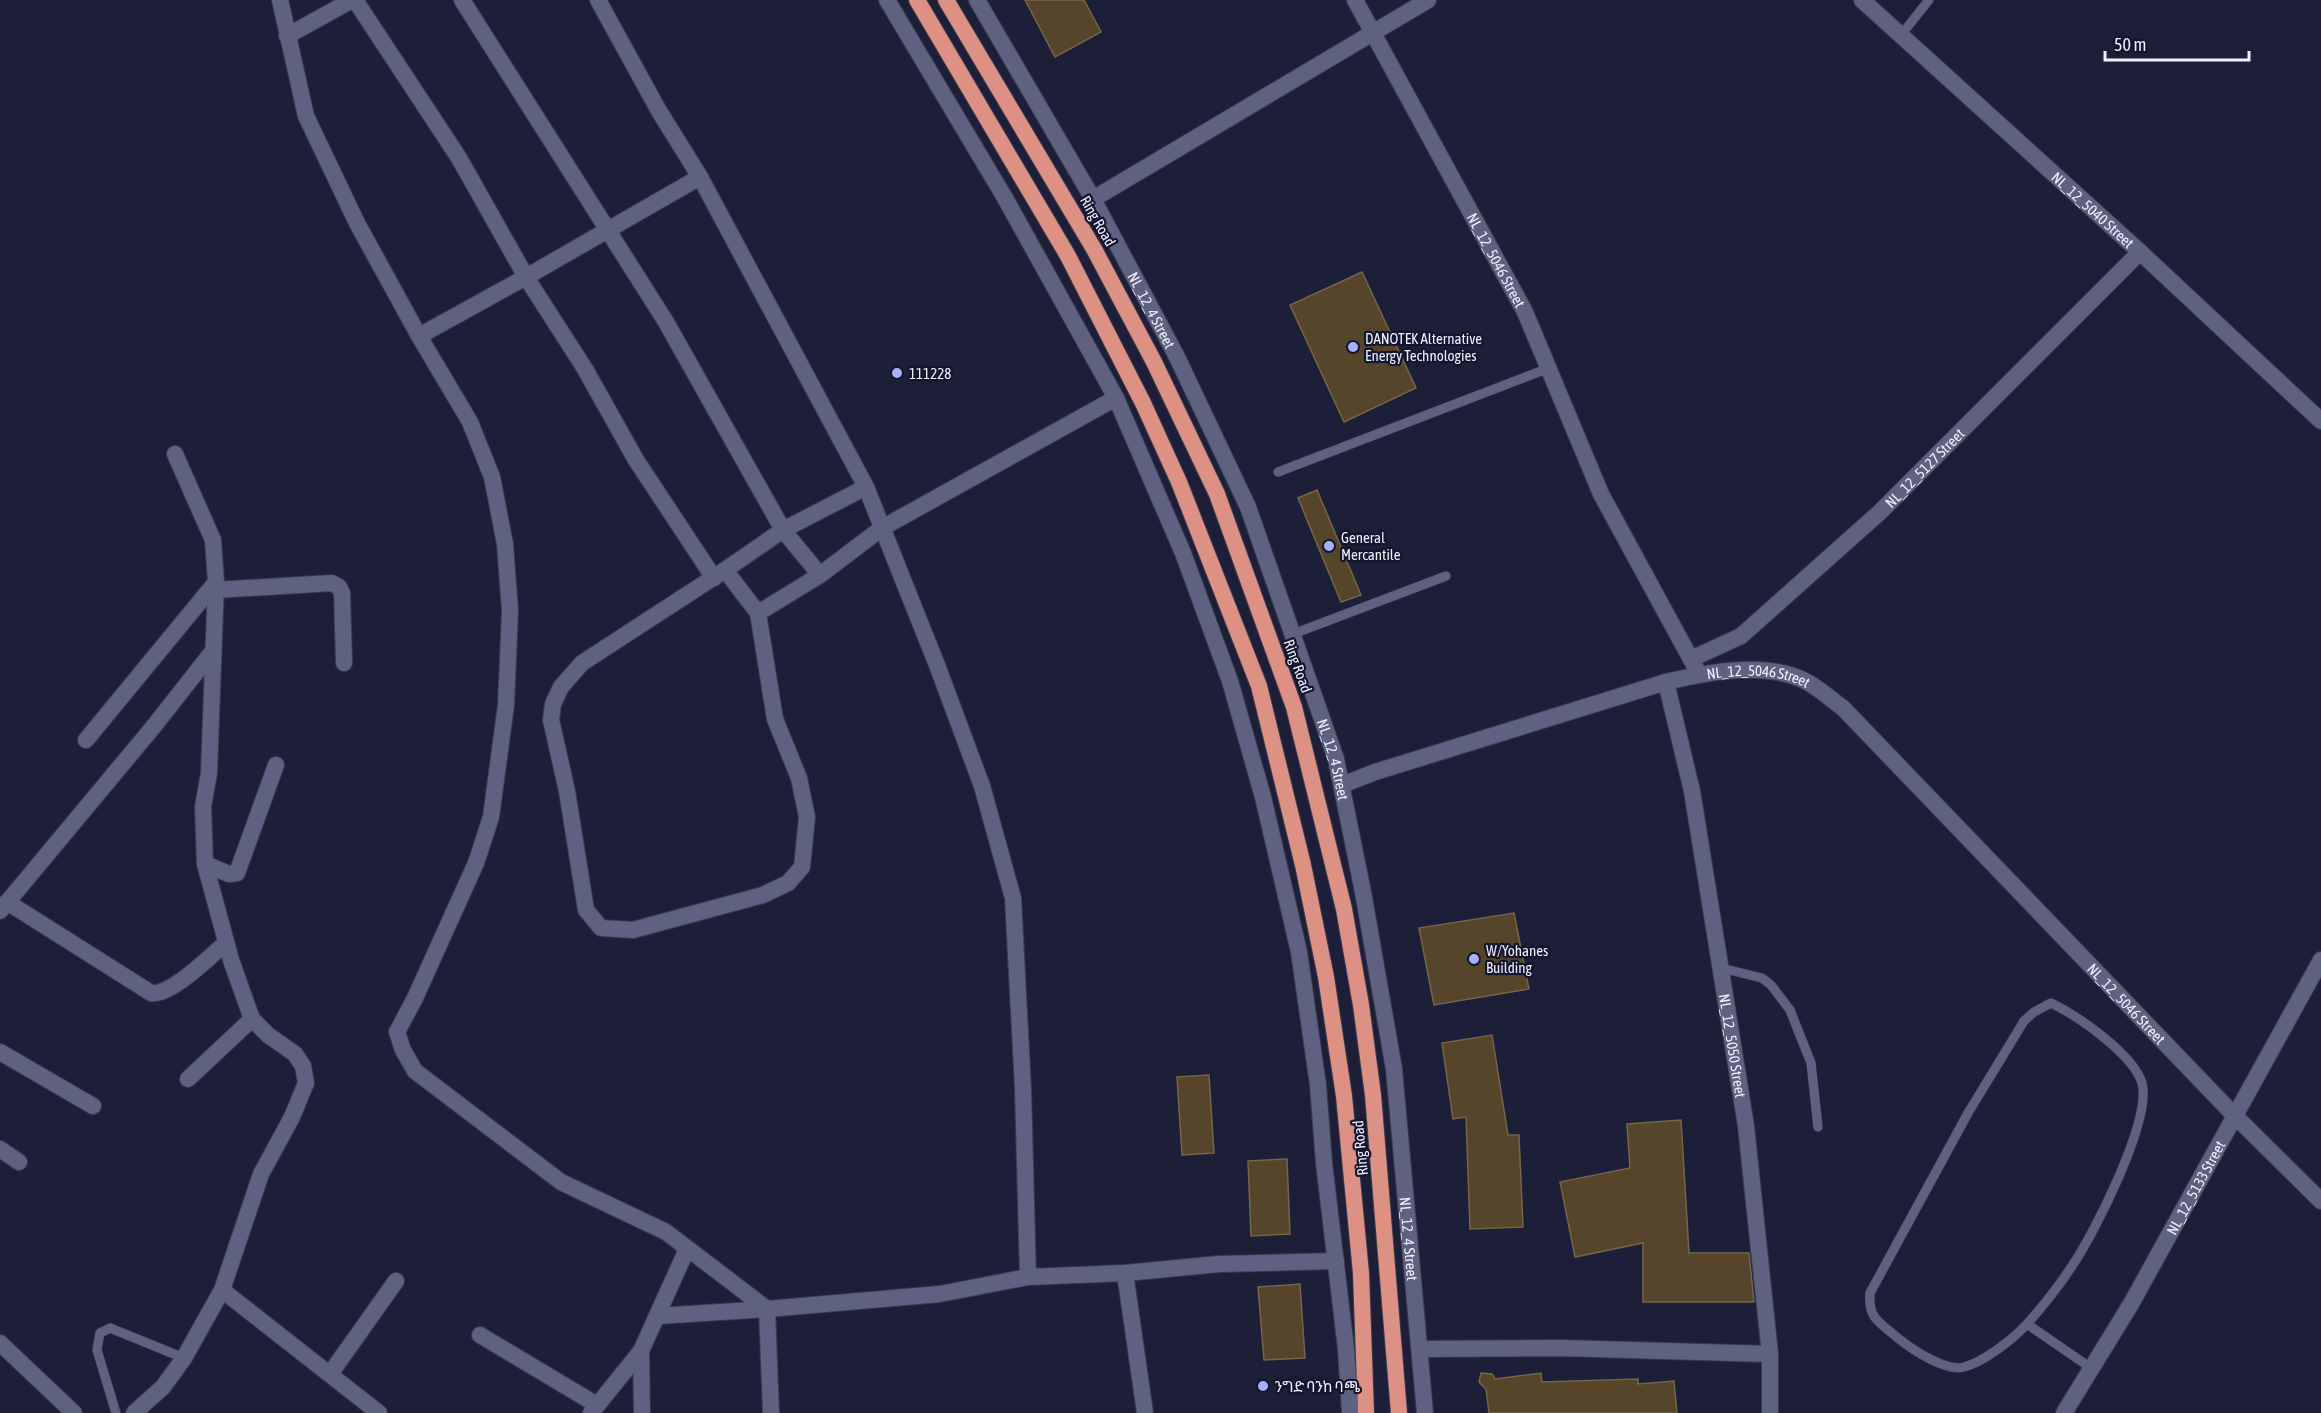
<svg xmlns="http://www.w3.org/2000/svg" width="2321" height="1413" viewBox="0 0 2321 1413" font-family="'Asap Condensed','Noto Sans Ethiopic',sans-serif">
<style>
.building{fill:#55452a;stroke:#766549;stroke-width:1.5}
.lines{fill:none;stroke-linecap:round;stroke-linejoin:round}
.service-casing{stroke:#3b3b50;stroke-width:10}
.minor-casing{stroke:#3b3b50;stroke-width:18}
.tertiary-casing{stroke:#3b3b50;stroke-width:18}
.trunk-casing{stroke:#3b3b50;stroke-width:18}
.service{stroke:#5e617f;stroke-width:9}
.minor{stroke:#5e617f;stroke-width:16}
.tertiary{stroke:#5e617f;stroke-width:16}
.trunk{stroke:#dc9184;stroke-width:16}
.poi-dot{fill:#a6b1fc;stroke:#14152d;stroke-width:2}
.labels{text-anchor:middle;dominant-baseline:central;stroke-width:4.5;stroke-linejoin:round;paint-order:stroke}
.street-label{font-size:15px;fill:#eff1ff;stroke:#14152d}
.poi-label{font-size:15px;fill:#eff1ff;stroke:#14152d;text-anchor:start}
</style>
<rect width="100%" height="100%" fill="#1d1f38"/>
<path class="building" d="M1025,0H1084L1101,32L1055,57Z
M1362,272L1416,388L1344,422L1290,305Z
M1317,490L1361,595L1341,602L1298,498Z
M1514,913L1529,989L1434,1005L1419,928Z
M1492,1035L1508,1135H1519L1523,1227L1470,1229L1466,1117L1453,1119L1442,1043Z
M1209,1075L1214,1153L1182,1155L1177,1077Z
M1681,1120L1689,1253H1749L1754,1302H1643V1243L1575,1257L1560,1182L1630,1168L1627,1124Z
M1287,1159L1290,1234L1251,1236L1248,1161Z
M1300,1284L1305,1358L1264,1360L1258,1287Z
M1481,1373L1492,1374L1495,1379L1541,1373L1542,1382L1638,1379V1384L1674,1381L1677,1413H1489L1486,1389L1479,1382Z"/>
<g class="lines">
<g class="service-casing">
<path id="service" d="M1901,35L1929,0
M1278,472L1549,368
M1293,634L1446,576
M1721,968L1762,978L1771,985L1790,1010L1811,1063L1818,1127
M2051,1003C2078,1016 2133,1054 2142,1083C2152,1120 2094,1234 2072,1266C2059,1286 2043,1306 2027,1324C2013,1339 1984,1362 1964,1367C1946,1372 1913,1350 1899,1339C1880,1322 1868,1320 1870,1293L1968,1113L2024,1021L2034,1012Z
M2027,1324L2091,1368
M116,1413L97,1350L100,1333L110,1328L184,1358"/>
</g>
<g class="minor-casing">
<g id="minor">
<path d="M280,0L306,116L357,223L419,336L470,422L492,477L505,544L510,611L506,705L491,817L476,863L415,998L397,1032L403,1050L415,1071L561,1182L666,1232L767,1309L771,1413"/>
<path d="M355,0L459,158L526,277L700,177"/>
<path d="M462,0L666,322L783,530L820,575"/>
<path d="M598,0L659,111L700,177L866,487L937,665L982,786L1013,898L1023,1089L1028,1277L1125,1273L1219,1264L1336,1261"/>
<path id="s1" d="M1355,0L1525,312L1601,494L1699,674"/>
<path id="s2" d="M1862,0L2140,252L2321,421"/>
<path d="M287,36L352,0"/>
<path d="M1093,199L1428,0"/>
<path d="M419,336L526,277L585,369L636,460L714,578"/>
<path d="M725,570L758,613L775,719L799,778L807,817L802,867L788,883L763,895L633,930L601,928L586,910L567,791L551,720L553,704L561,687L582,663L725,570L783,530L866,487"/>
<path d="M215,590L332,583L339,587L342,593L344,663"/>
<path d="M758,613L820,575L882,528L1116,398"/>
<path id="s3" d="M1691,659L1741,636L1880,512L2140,252"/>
<path id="s4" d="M1666,682L1692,791L1746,1126L1770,1354V1413"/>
<path d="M86,740L216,582"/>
<path id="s5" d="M1342,785L1375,772L1666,682C1708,672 1769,660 1809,683C1821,690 1832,700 1843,708L2234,1115L2321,1201"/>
<path d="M205,864L229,874L237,873L276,765"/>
<path d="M7,902L151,993C171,996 210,956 226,943"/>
<path d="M0,911L154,726L213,651"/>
<path d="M0,1052L93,1106"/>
<path d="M188,1079L252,1019"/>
<path d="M0,1149L19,1162"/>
<path d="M1125,1273L1145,1413"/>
<path d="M222,1290L379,1413"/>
<path d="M657,1316L767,1309L940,1294L1028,1277"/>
<path d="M480,1335L597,1405"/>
<path d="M0,1343L74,1413"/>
<path d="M1421,1349L1561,1348L1770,1354"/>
<path d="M641,1351L642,1413"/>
<path d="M330,1374L396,1281"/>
<path d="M134,1413L163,1387L184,1358L222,1290L261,1174L292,1117L306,1083L303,1066L295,1054L268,1035L252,1019L231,960L205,864L203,807L209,773L216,582L213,540L175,454"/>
<path d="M591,1413L641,1351L687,1249"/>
</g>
</g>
<g class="tertiary-casing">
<g id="tertiary">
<path d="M887,0L1005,198L1116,398L1183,553L1230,681L1263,797L1299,952L1318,1085L1324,1163L1346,1349L1350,1413"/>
<path id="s6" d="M977,0L1093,199L1177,357L1248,507L1336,759L1363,892L1394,1069L1425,1413"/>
<path id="s7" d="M2064,1413L2131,1304L2321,960"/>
</g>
</g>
<g class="trunk-casing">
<path id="trunk" d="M917,0L1068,256L1143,403L1179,482L1259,686L1303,865L1326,977L1344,1096L1361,1273L1366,1413
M946,0L1094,249L1154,362L1217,494L1294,707L1344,909L1361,1005L1373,1095L1399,1413"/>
</g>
<use href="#service" class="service"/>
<use href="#minor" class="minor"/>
<use href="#tertiary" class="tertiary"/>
<use href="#trunk" class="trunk"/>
</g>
<g class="poi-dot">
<circle cx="1353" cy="347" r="6"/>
<circle cx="897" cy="373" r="6"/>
<circle cx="1329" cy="546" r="6"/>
<circle cx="1474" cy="959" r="6"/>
<circle cx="1263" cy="1386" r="6"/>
</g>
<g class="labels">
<g class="street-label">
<text stroke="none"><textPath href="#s2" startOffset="312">NL_12_5040 Street</textPath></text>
<text transform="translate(1098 221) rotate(60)">Ring Road</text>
<text stroke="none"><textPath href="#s1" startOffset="296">NL_12_5046 Street</textPath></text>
<text stroke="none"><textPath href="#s6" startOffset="356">NL_12_4 Street</textPath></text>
<text stroke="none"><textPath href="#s3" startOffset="304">NL_12_5127 Street</textPath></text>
<text transform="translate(1298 666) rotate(70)">Ring Road</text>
<text stroke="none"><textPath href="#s5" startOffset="434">NL_12_5046 Street</textPath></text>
<text stroke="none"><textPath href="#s6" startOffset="842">NL_12_4 Street</textPath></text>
<text stroke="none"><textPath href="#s5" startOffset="938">NL_12_5046 Street</textPath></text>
<text stroke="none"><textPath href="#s4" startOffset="370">NL_12_5050 Street</textPath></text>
<text transform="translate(1360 1148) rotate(-95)">Ring Road</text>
<text stroke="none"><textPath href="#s7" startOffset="261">NL_12_5133 Street</textPath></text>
<text stroke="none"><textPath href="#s6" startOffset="1328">NL_12_4 Street</textPath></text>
</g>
<g class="poi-label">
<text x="1365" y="338">DANOTEK Alternative<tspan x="1365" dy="17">Energy Technologies</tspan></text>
<text x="909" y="373">111228</text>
<text x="1341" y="537">General<tspan x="1341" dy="17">Mercantile</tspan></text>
<text x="1486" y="950">W/Yohanes<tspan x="1486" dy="17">Building</tspan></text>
<text x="1275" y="1386">ንግድ ባንከ ባጫ</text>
</g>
</g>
<path d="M2105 51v9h144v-9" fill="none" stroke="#eff1ff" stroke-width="3"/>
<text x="2114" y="51" font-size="18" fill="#eff1ff" stroke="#14152d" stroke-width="4.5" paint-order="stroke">50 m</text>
</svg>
